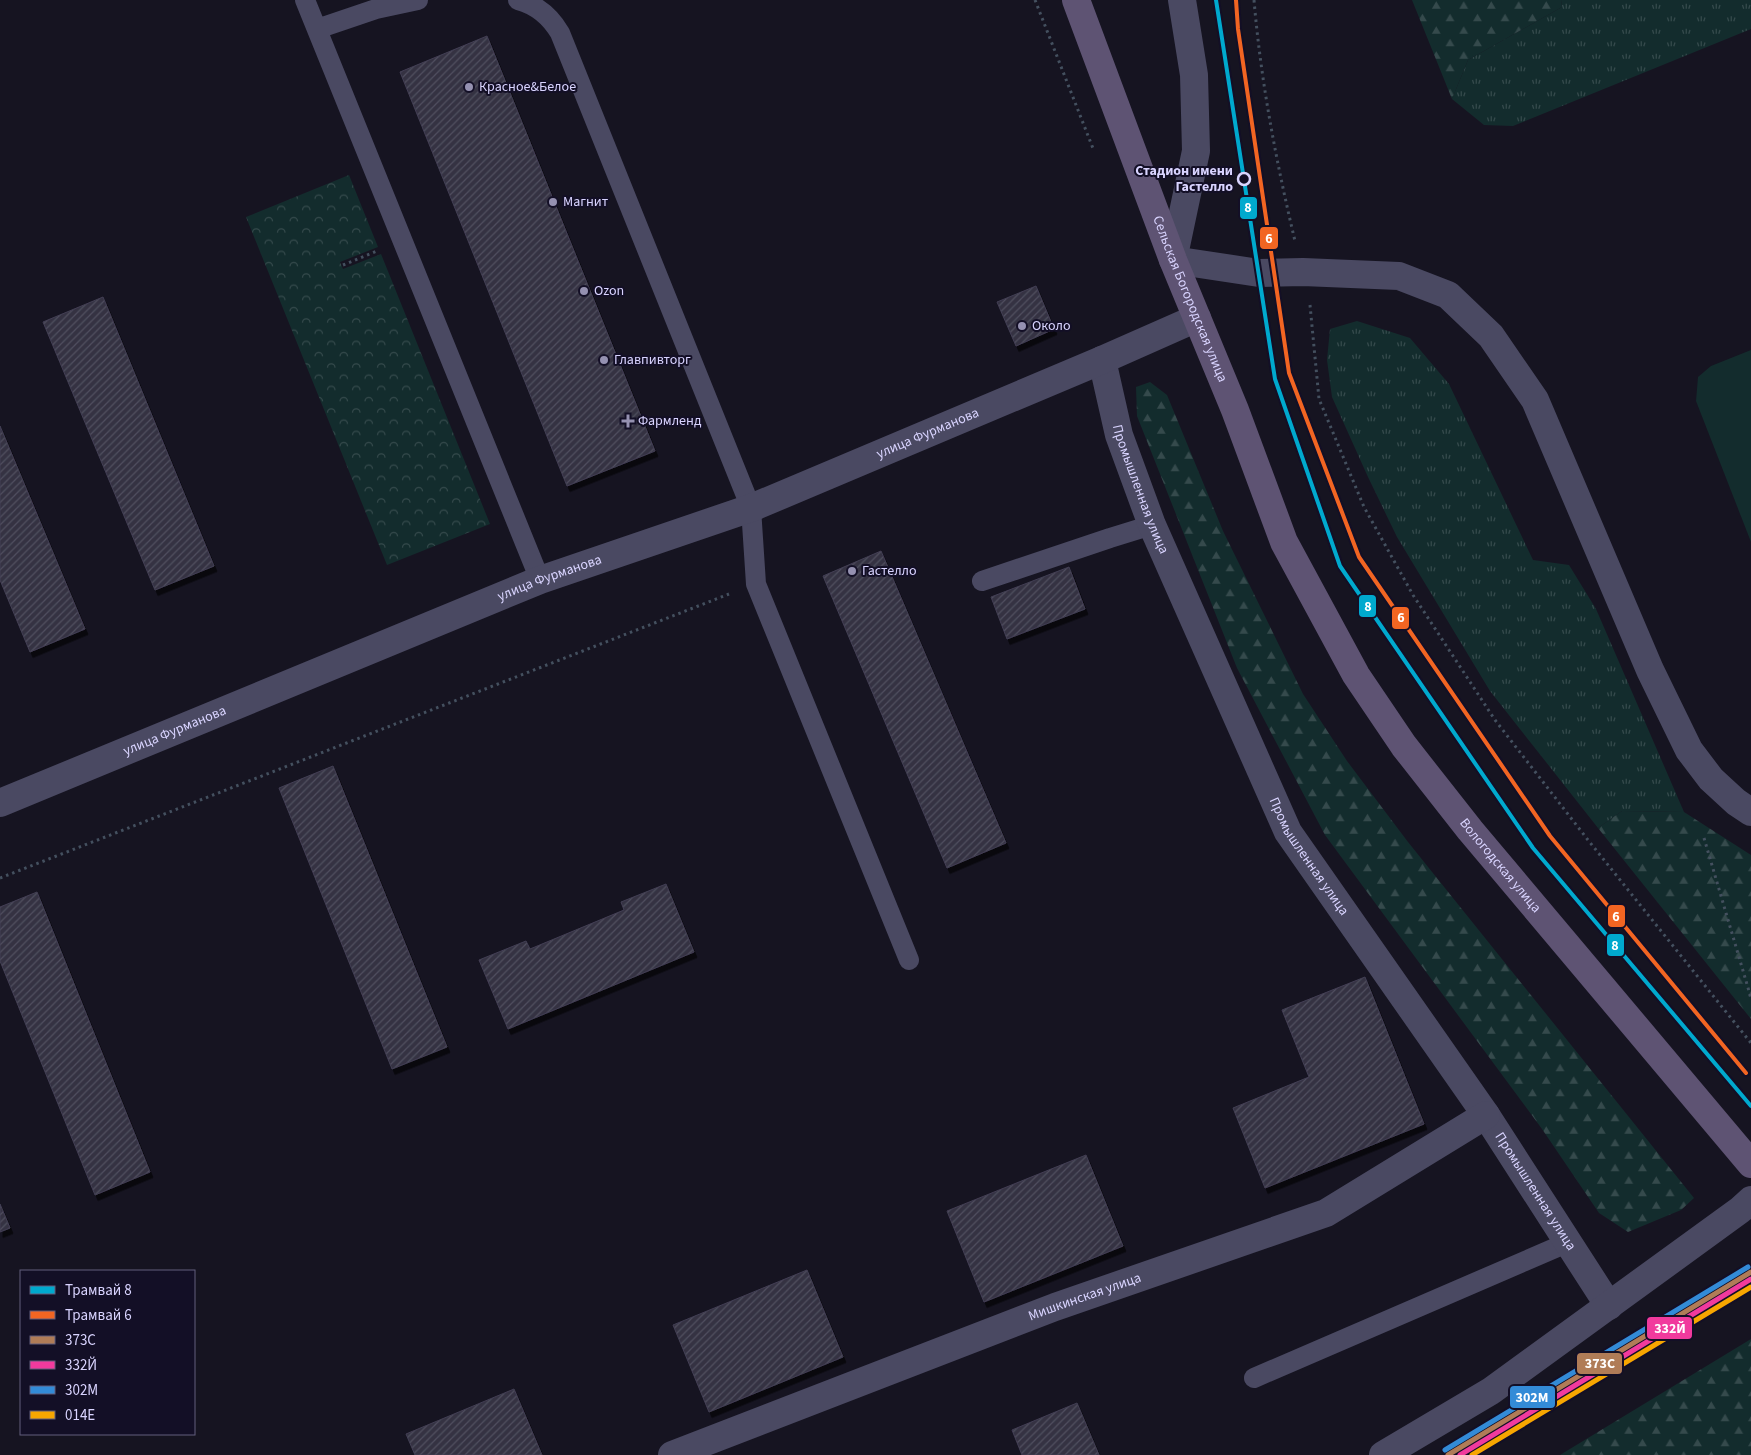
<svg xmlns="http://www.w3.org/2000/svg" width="1751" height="1455" viewBox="0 0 1751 1455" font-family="'Source Sans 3',sans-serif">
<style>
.grass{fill:url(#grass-tufts)}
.forest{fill:url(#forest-firs)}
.park{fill:url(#park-crowns)}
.pitch{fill:#132c2d}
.building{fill:url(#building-hatch);stroke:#433f54;filter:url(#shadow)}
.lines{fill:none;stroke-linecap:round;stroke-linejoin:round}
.path{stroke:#44505f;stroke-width:3;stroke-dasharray:2.5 4;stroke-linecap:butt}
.service{stroke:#4a4962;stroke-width:20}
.minor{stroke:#4a4962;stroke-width:28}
.primary{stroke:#5e5373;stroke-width:28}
.rail-1-casing{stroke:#130f26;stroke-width:9}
.rail-2-casing{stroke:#130f26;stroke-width:9}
.rail-3-casing{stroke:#130f26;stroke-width:9}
.rail-4-casing{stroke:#130f26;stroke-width:9}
.rail-1{stroke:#b07c57;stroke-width:5}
.rail-2{stroke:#f13a9d;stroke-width:5}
.rail-3{stroke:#338bd7;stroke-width:5}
.rail-4{stroke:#f7a600;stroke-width:5}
.tram-1-casing{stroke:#130f26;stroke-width:8}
.tram-2-casing{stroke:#130f26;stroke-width:8}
.tram-1{stroke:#00a9ce;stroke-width:4}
.tram-2{stroke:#f26522;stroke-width:4}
.poi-dot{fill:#9591b1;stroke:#130f26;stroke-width:2}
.stop-dot{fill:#130f26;stroke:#d9d4ff;stroke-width:2.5}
.labels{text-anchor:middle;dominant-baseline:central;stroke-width:4;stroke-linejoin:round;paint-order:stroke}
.poi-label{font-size:14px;fill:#d9d4ff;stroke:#130f26;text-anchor:start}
.stop-label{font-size:14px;font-weight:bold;fill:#d9d4ff;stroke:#130f26;text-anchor:end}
.street-label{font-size:14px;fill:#d9d4ff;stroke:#130f26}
.line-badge{stroke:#130f26;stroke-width:2}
.badge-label{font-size:14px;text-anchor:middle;font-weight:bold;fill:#fff}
</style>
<defs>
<pattern id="grass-tufts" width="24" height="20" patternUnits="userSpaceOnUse" patternTransform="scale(1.25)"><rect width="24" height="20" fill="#132c2d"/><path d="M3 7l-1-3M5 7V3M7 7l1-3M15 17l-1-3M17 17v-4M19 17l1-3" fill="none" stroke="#354a4c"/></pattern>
<pattern id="forest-firs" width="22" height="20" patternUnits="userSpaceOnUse" patternTransform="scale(1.25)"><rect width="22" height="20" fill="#132c2d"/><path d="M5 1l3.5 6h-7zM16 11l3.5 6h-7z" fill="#354a4c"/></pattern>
<pattern id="park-crowns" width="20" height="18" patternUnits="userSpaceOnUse" patternTransform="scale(1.25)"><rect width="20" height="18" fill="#132c2d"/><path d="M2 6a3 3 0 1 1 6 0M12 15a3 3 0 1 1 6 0" fill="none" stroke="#354a4c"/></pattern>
<pattern id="building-hatch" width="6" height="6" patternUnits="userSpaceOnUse" patternTransform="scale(1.25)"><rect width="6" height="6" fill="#343243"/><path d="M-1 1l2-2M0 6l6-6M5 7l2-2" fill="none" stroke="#514f5f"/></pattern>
<filter id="shadow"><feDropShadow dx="3" dy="5.5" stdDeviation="0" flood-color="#0009"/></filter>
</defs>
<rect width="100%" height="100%" fill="#161421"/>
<path class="grass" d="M1561,0H1751V29L1513,126L1484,125L1452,99L1468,60L1562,7Z
M1357,321L1410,338L1449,384L1533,560L1569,565L1596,609L1684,812L1622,811L1598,828L1490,691L1397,537L1368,477L1332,397L1327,360L1330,329Z"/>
<path class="forest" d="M1412,0H1561L1562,7L1468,60L1452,99Z
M1150,382L1167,395L1223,531L1303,694L1347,761L1408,842L1694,1198L1681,1210L1628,1232L1599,1213L1542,1129L1325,835L1237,668L1137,416L1136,387Z
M1622,811L1684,812L1751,855V1019L1598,828Z
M1751,1339V1455H1560Z"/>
<path class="park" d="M349,175L378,247L340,262L343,269L381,254L490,524L387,565L246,217Z"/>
<path class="pitch" d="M1751,350V542L1696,401L1698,377L1711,366Z"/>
<path class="building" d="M487,36L655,451L567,486L400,72Z
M1036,286L1054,329L1016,346L997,302Z
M103,297L214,566L155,590L43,322Z
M0,426L85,629L30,652L0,580Z
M881,551L1006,843L947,868L823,576Z
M1069,567L1085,609L1007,639L991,597Z
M333,766L447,1047L392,1069L279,788Z
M666,884L694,952L508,1029L479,960L526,941L530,949L624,910L621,902Z
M37,892L150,1172L95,1195L0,961V907Z
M1365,977L1424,1124L1265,1188L1233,1108L1309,1077L1282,1010Z
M1086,1155L1123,1246L984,1302L947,1211Z
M0,1204L10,1228L0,1232Z
M807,1270L843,1357L709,1412L673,1325Z
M514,1389L542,1455H415L406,1434Z
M1077,1403L1099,1455H1022L1012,1430Z"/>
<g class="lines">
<path class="path" d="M1035,0L1094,151
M1254,0C1261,82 1276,161 1295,241
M343,265L377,251
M1310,305L1319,399L1364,507L1413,595L1495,720L1588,840L1751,1043
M1704,838L1751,998
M0,878L729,594"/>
<path class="service" d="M305,0L540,580
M518,0C537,5 550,16 560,33L751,508L756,584L909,960
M317,29L376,9L418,0
M982,581L1110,538L1152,525
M1254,1378L1569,1242"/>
<g class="minor">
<path d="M1182,0L1194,75L1196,151L1173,260L1259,273L1303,272L1399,276L1448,295L1491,336L1535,400L1650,670L1689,750L1711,779L1736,802L1751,812"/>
<path id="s1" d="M1102,360L1119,435L1152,525L1288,832L1486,1115L1609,1306"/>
<path id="s2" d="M0,803L540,580L751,508L1102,360L1197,318"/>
<path id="s3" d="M672,1455L1055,1307L1326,1213L1486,1115"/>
<path d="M1383,1455L1491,1391L1740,1210L1751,1200"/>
</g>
<path class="primary" id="s4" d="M1076,0L1173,260L1235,410L1284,542L1356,675L1404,746L1470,830L1751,1164"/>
<g class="rail-1-casing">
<path id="rail-1" d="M1448,1455L1751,1272"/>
</g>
<g class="rail-2-casing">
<path id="rail-2" d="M1460,1455L1751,1279"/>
</g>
<g class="rail-3-casing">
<path id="rail-3" d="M1445,1450L1748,1267"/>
</g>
<g class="rail-4-casing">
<path id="rail-4" d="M1472,1455L1751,1287"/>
</g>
<use href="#rail-1" class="rail-1"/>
<use href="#rail-2" class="rail-2"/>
<use href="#rail-3" class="rail-3"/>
<use href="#rail-4" class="rail-4"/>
<g class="tram-1-casing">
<path id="tram-1" d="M1216,0L1275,379L1340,566L1533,848L1751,1106"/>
</g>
<g class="tram-2-casing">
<path id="tram-2" d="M1236,0L1238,29L1289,373L1359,557L1550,836L1746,1073"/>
</g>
<use href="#tram-1" class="tram-1"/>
<use href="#tram-2" class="tram-2"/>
</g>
<g class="poi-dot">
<circle cx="469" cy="87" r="5"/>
<circle cx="553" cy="202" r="5"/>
<circle cx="584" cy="291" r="5"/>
<circle cx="1022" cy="326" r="5"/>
<circle cx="604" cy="360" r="5"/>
<path d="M625.5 413.5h5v5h5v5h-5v5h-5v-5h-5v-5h5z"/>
<circle cx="852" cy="571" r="5"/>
</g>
<circle class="stop-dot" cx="1244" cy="179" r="6"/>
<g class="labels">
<g class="poi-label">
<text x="479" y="87">Красное&amp;Белое</text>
<text x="563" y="202">Магнит</text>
<text x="594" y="291">Ozon</text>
<text x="1032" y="326">Около</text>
<text x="614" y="360">Главпивторг</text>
<text x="638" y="421">Фармленд</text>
<text x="862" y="571">Гастелло</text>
</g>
<g class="stop-label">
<text x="1233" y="171">Стадион имени<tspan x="1233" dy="16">Гастелло</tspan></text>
</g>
<g class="street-label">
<text stroke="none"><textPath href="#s4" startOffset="320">Сельская Богородская улица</textPath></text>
<text stroke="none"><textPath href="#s2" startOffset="999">улица Фурманова</textPath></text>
<text stroke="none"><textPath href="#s1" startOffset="135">Промышленная улица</textPath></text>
<text stroke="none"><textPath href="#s2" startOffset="594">улица Фурманова</textPath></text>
<text stroke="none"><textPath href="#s2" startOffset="189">улица Фурманова</textPath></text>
<text stroke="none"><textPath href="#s1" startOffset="540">Промышленная улица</textPath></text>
<text stroke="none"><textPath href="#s4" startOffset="971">Вологодская улица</textPath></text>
<text stroke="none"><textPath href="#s1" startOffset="945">Промышленная улица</textPath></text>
<text stroke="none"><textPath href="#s3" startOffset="442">Мишкинская улица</textPath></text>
</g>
</g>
<g class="line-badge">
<rect x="1239" y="196" width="19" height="24" rx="5" fill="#00a9ce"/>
<rect x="1259" y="226" width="20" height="24" rx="5" fill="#f26522"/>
<rect x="1358" y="594" width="19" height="24" rx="5" fill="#00a9ce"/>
<rect x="1391" y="606" width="19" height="24" rx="5" fill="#f26522"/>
<rect x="1607" y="904" width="19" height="24" rx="5" fill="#f26522"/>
<rect x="1606" y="933" width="19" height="24" rx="5" fill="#00a9ce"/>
<rect x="1646" y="1316" width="47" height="24" rx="5" fill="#f13a9d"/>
<rect x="1576" y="1352" width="47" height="23" rx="5" fill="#b07c57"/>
<rect x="1509" y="1385" width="47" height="24" rx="5" fill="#338bd7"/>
</g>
<g class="badge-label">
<text x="1248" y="212">8</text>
<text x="1269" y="243">6</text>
<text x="1368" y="611">8</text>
<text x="1401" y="622">6</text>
<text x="1616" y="921">6</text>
<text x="1615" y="950">8</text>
<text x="1670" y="1333">332Й</text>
<text x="1600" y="1368">373C</text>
<text x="1532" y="1402">302М</text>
</g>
<rect x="20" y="1270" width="175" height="165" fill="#130f26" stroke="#625e7d"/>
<rect x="30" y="1286" width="25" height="8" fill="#00a9ce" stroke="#625e7d"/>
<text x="65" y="1295" font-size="15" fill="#d9d4ff">Трамвай 8</text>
<rect x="30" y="1311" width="25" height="8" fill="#f26522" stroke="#625e7d"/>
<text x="65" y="1320" font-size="15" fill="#d9d4ff">Трамвай 6</text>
<rect x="30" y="1336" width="25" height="8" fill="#b07c57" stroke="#625e7d"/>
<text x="65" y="1345" font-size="15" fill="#d9d4ff">373C</text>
<rect x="30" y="1361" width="25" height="8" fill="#f13a9d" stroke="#625e7d"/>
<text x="65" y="1370" font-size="15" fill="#d9d4ff">332Й</text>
<rect x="30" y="1386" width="25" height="8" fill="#338bd7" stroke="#625e7d"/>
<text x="65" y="1395" font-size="15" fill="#d9d4ff">302М</text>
<rect x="30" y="1411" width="25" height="8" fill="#f7a600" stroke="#625e7d"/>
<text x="65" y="1420" font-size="15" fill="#d9d4ff">014Е</text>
</svg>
